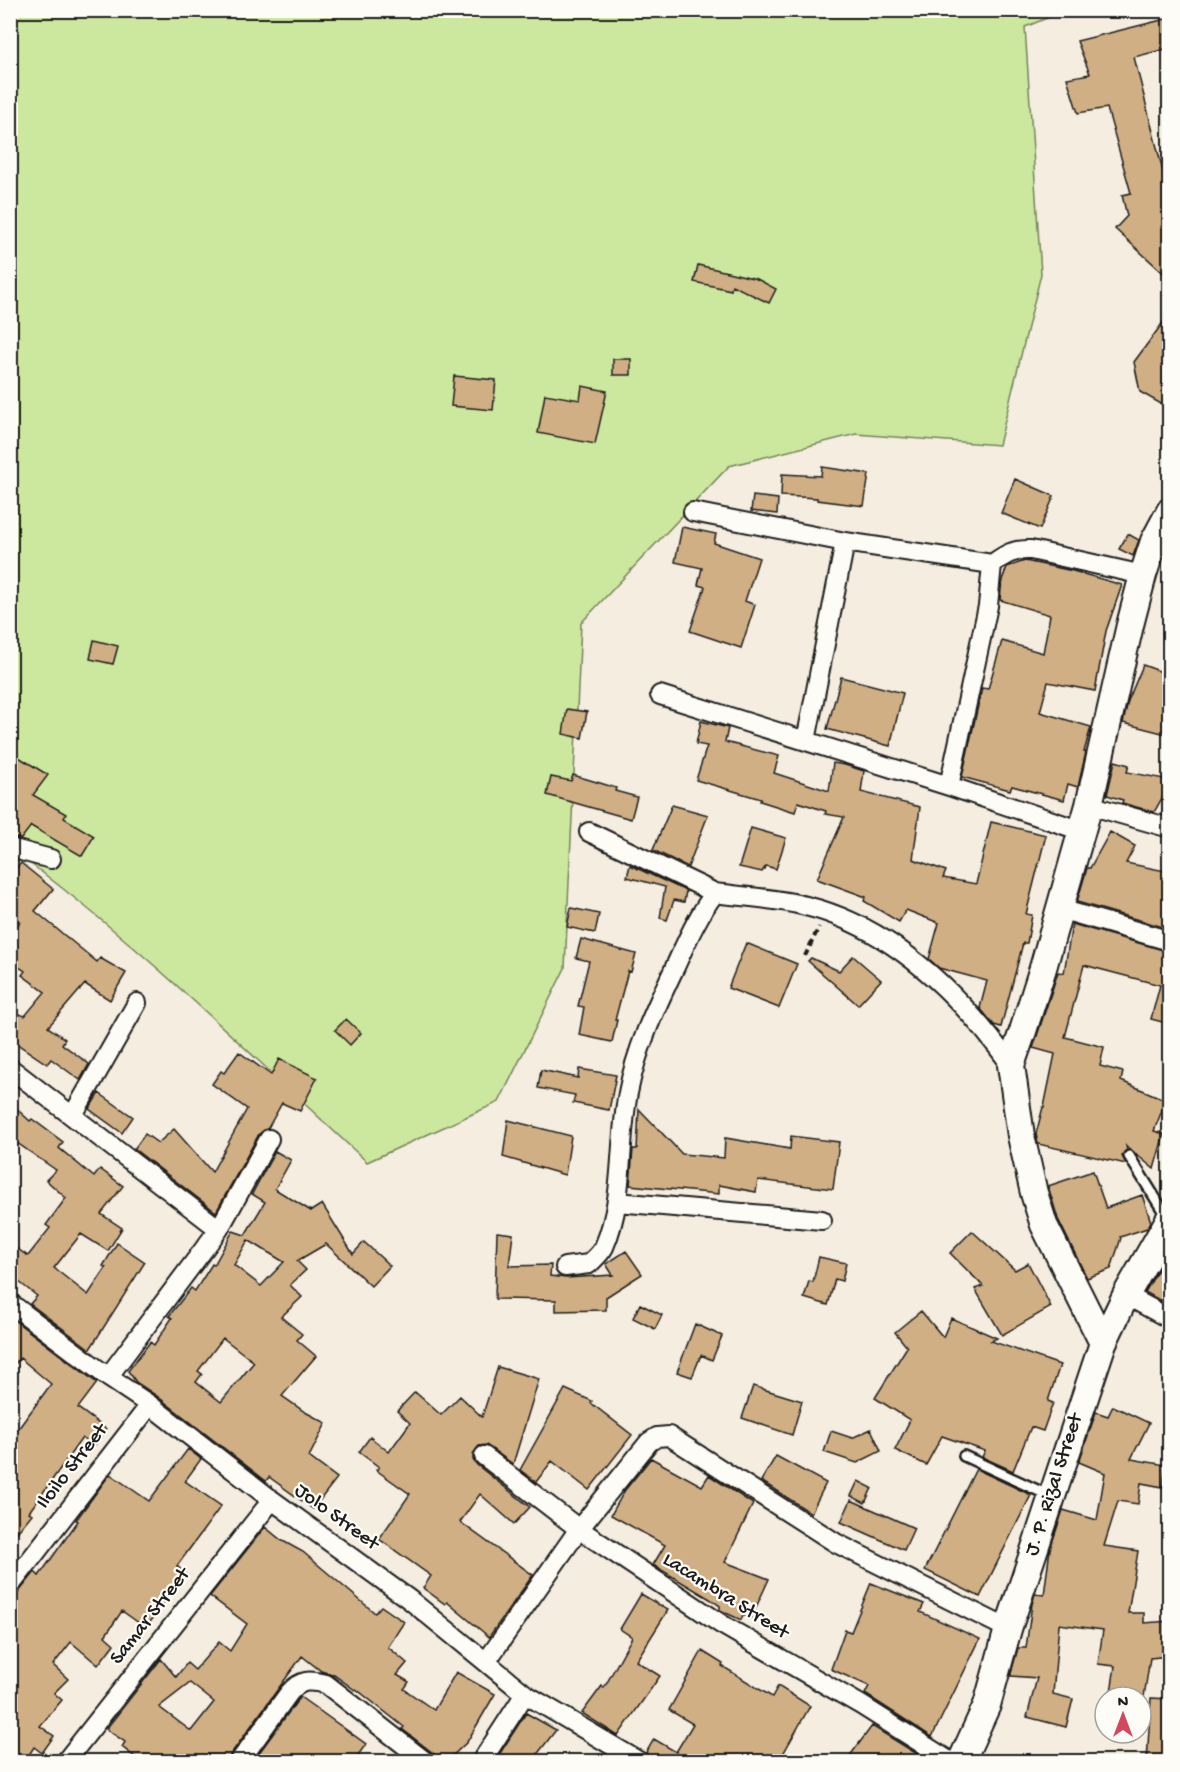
<svg xmlns="http://www.w3.org/2000/svg" width="1180" height="1772" viewBox="0 0 1180 1772" font-family="'Gochi Hand',sans-serif">
<style>
.green{fill:#cce89e;stroke:#74825d;stroke-width:1.5}
.building{fill:#d1af84;stroke:#1c1c1c;stroke-width:1.5;fill-rule:evenodd}
.lines{fill:none;stroke-linecap:round;stroke-linejoin:round}
.lane-casing{stroke:#1c1c1c;stroke-width:14}
.street-casing{stroke:#1c1c1c;stroke-width:22}
.secondary-casing{stroke:#1c1c1c;stroke-width:30}
.path{stroke:#1c1c1c;stroke-width:4;stroke-dasharray:6 4.5;stroke-linecap:butt}
.lane{stroke:#fdfcf7;stroke-width:9}
.street{stroke:#fdfcf7;stroke-width:18}
.secondary{stroke:#fdfcf7;stroke-width:26}
.labels{text-anchor:middle;dominant-baseline:central;stroke-width:4.5;stroke-linejoin:round;paint-order:stroke}
.street-label{font-size:21px;fill:#1c1c1c;stroke:#fdfcf7}
</style>
<rect width="100%" height="100%" fill="#f4ede0"/>
<filter id="ink" filterUnits="userSpaceOnUse"><feTurbulence type="fractalNoise" baseFrequency=".0167" numOctaves="2"/><feDisplacementMap in="SourceGraphic" scale="12" xChannelSelector="R" yChannelSelector="G"/><feConvolveMatrix kernelMatrix="1 2 1 2 8 2 1 2 1" color-interpolation-filters="sRGB"/></filter>
<g filter="url(#ink)">
<path class="green" d="M11,11H1064L1025,27L1041,274L999,445L856,434L729,466L581,623L565,968L499,1102L367,1162C251,1055 138,942 11,849Z"/>
<path class="building" d="M1170,18V48L1134,57L1167,187L1170,186V279L1115,229L1127,216L1122,195L1131,193L1107,108L1078,113L1067,78L1090,74L1077,41Z
M698,265L757,279L776,289L769,303L732,285L731,290L694,282Z
M1170,313V409L1140,392L1134,362Z
M613,359H631V375H613Z
M454,376L496,380L493,410L451,406Z
M582,386L607,391L595,444L538,433L545,394L580,400Z
M822,467L869,474L864,506L817,500V498L781,496L782,474L821,476Z
M1015,479L1054,496L1040,529L1001,513Z
M753,496L778,499L777,514L751,511Z
M682,527L716,534L714,543L759,558L745,601L755,605L741,648L690,631L705,587L698,585L702,568L675,562Z
M1128,534L1139,540L1133,556L1119,549Z
M1025,561L1073,571L1122,585L1106,631L1095,691L1048,682L1040,712L1091,727L1084,752H1086L1078,787L1068,784L1064,800L1012,786L1010,790L962,777L982,688L988,689L1002,641L1043,653L1050,615L1000,600L1002,580L1007,567Z
M94,640L118,646L113,664L90,659Z
M1143,665L1170,675V735L1123,723L1128,701Z
M841,677L903,693L890,746L827,729Z
M567,709L587,712L582,738L563,734Z
M701,721L728,728L725,742L779,756L774,773L829,791L833,763L845,765L864,771L861,792L920,807L913,859L946,871L943,878L976,884L991,822L1046,835L1026,914L1032,915L1027,943H1023L1001,1027L994,1025L980,1008L987,981L939,968L929,959L939,923L906,910L899,922L864,901L866,897L817,879L844,817L825,814L826,811L798,802L795,812L760,801L761,799L696,780L707,746L696,744Z
M17,756L48,775L33,795L66,814L64,818L94,836L82,856L31,826L21,839L10,837V765Z
M1115,761L1129,765L1127,772L1170,780V784L1154,812L1122,803L1123,800L1107,795Z
M573,775L600,783L616,788L615,791L637,797L631,819L547,795L551,777L571,781Z
M672,805L708,815L688,867L653,850Z
M751,828L786,838L776,869L766,866L762,872L739,867Z
M1110,832L1135,846L1126,863L1170,872V929L1077,902L1087,868H1090Z
M21,863L53,889L35,911L97,962L100,958L126,973L110,1000L85,984L48,1027L65,1039L62,1044L89,1064L80,1080L51,1059L47,1064L10,1039V1011L25,1016L45,992L22,975L25,971L10,961V935L20,922L10,914V875Z
M630,865L686,891L684,902L674,900L667,920L660,918L665,887L627,877Z
M571,908L599,914L595,933L567,927Z
M1072,924L1170,952V1024L1151,1019L1160,985L1084,965L1065,1037L1104,1047L1100,1066L1123,1072L1121,1081L1166,1100L1154,1131L1164,1134L1154,1169L1126,1146L1127,1150L1122,1156L1126,1164L1038,1144L1036,1134L1043,1107H1044L1055,1054L1033,1048L1058,972L1064,973Z
M581,939L636,954L631,972L628,971L615,1020H617L612,1042L579,1035L584,1007L578,1006L589,961L576,958Z
M746,943L797,964L779,1008L728,988Z
M853,956L881,980L858,1005L808,961L811,958L839,971Z
M346,1019L361,1033L350,1045L335,1030Z
M239,1052L271,1075L279,1059L317,1078L300,1111L282,1103L268,1128L259,1134L216,1212L134,1149L145,1134L158,1143L174,1129L212,1172L247,1109L212,1084L221,1071L224,1073Z
M579,1069L616,1075L609,1110L573,1103L575,1095L538,1088L541,1070L578,1078Z
M99,1093L133,1117L122,1133L89,1109Z
M10,1103L30,1121L32,1119L63,1142L59,1148L94,1177L100,1169L123,1186L101,1214L122,1228L108,1251L81,1234L54,1268L88,1295L106,1268L103,1266L117,1243L145,1262L90,1349L30,1304L37,1296L10,1275V1244L28,1256L50,1228L46,1225L66,1198L46,1180L56,1170L10,1138Z
M639,1109L682,1154L724,1158L725,1138L790,1149L791,1136L839,1142L833,1189L758,1180L756,1192L719,1185V1194L630,1185L633,1149H637Z
M508,1120L571,1136L565,1175L503,1157Z
M275,1151L291,1160L275,1189L311,1211L322,1204L353,1254L364,1242L390,1266L371,1286L326,1244L297,1261L306,1270L290,1285L302,1297L281,1317L302,1334L297,1340L316,1356L282,1396L305,1412L326,1423L309,1457L337,1478L313,1509L269,1477L266,1481L157,1396L136,1382L128,1371L150,1342L154,1345L172,1318L169,1316L191,1288L195,1291L212,1264L214,1265L233,1231L245,1235L265,1202L252,1194ZM248,1240L284,1262L261,1286L234,1265ZM223,1338L254,1362L221,1402L196,1382L202,1374L198,1371Z
M1093,1171L1106,1208L1142,1195L1151,1222L1147,1228L1120,1237L1121,1238L1111,1269L1087,1278L1058,1219L1048,1186Z
M972,1231L1015,1270L1028,1263L1051,1307L1002,1335L975,1289L983,1286L950,1253Z
M497,1232L513,1234L509,1266L551,1265L550,1276L566,1278L613,1275L606,1264L626,1251L642,1274L606,1297V1310L556,1311V1300L495,1299Z
M819,1257L846,1263L842,1281L835,1279L828,1305L804,1298L809,1281L813,1282Z
M1163,1261L1170,1264V1306L1145,1292Z
M640,1304L662,1315L655,1329L633,1318Z
M921,1311L943,1337L951,1318L997,1338L991,1341L1060,1365L1048,1401L1053,1403L1043,1431L1031,1427L1013,1471L982,1457L985,1451L942,1436L926,1465L895,1450L910,1420L875,1398L907,1347L895,1332Z
M10,1317L97,1383L78,1408L106,1429L94,1446L82,1438L29,1512L32,1514L10,1541V1440L51,1384L20,1358L10,1370Z
M695,1324L722,1336L712,1360L701,1355L692,1377L677,1372Z
M498,1367L539,1379L513,1464L486,1445L479,1446L473,1454V1460L477,1465L530,1507L514,1524L480,1494L460,1522L533,1575L489,1637L447,1602L445,1604L423,1588L431,1576L379,1539L410,1494L376,1470L379,1467L359,1452L370,1437L389,1452L410,1423L397,1411L415,1392L441,1415L460,1396L482,1417Z
M753,1386L802,1401L792,1435L742,1418Z
M565,1389L592,1401L591,1403L632,1435L589,1490L552,1461L536,1482L520,1470Z
M1113,1406L1149,1423L1131,1459L1166,1465L1163,1487L1141,1483L1138,1504L1118,1501L1104,1546L1138,1551L1128,1613H1144V1623L1170,1621V1656L1150,1658L1144,1697L1111,1692L1115,1666L1098,1664L1103,1630L1059,1624L1053,1694L1073,1699L1066,1727L1027,1717L1037,1678L1011,1676V1673L1018,1648H1026L1032,1604L1035,1594L1044,1595L1050,1549L1063,1510L1097,1520L1105,1473L1079,1462L1096,1412L1108,1416Z
M871,1429L881,1451L857,1463L824,1452L831,1431L852,1438Z
M188,1449L201,1459L185,1481L221,1506L177,1566L185,1573L146,1628L122,1611L105,1636L114,1644L98,1665L71,1642L53,1665L68,1679L54,1693L62,1700L40,1726L54,1736L42,1753L34,1747L25,1761H10V1603L35,1572L39,1576L78,1521L76,1520L110,1474L149,1501Z
M776,1456L826,1483L811,1513L761,1481Z
M651,1458L702,1486L709,1475L753,1504L725,1562L769,1579L751,1618L743,1615L741,1620L724,1612L720,1610V1606L710,1599L653,1565L665,1545L611,1515L625,1490Z
M976,1469L1031,1495L980,1597L925,1570Z
M858,1481L872,1488L865,1503L851,1496Z
M851,1500L914,1528L904,1550L841,1522Z
M265,1527L281,1540L303,1552L375,1613L381,1606L404,1622L388,1647L407,1663L397,1675L409,1682L404,1689L434,1710L456,1672L495,1694L467,1742L447,1761H439L433,1753L402,1729L404,1727L356,1689L355,1690L334,1675L321,1671L302,1656L230,1755L228,1761H140L122,1747L125,1742L106,1729L161,1659L176,1677L187,1663L195,1670L219,1642L230,1651L247,1624L210,1596ZM190,1683L214,1702L191,1731L159,1707Z
M871,1583L924,1604L920,1612L980,1639L932,1737L865,1694L869,1686L831,1669L845,1630L851,1632Z
M641,1594L668,1610L636,1661L660,1676L618,1736L582,1713L602,1686L604,1688L632,1637L620,1629Z
M702,1651L723,1664L722,1666L772,1697L778,1686L810,1706L779,1761L651,1760L646,1753L654,1739L676,1752L693,1724L669,1710Z
M300,1697L366,1744L354,1761H253Z
M1151,1698L1170,1699V1761H1147Z
M526,1713L556,1730L532,1761H495Z
M872,1726L922,1757L919,1761H846Z"/>
<g class="lines">
<g class="lane-casing">
<path id="lane" d="M1129,1156L1167,1217
M964,1456L1050,1496"/>
</g>
<g class="street-casing">
<path id="street" d="M693,512L845,542L992,564C1006,554 1014,549 1031,550L1143,575
M660,695L949,786L1082,831
M806,741L845,542
M949,786L988,606L992,564
M1089,805L1170,828
M589,832L715,893
M10,848L51,859
M1060,909L1170,941
M10,1068L219,1229
M73,1115L137,1003
M617,1202L822,1220
M565,1267L589,1264C594,1259 601,1253 604,1247C625,1199 618,1144 628,1093C636,1050 655,1009 674,969C686,943 697,916 715,893C745,897 776,898 806,906C892,927 961,996 1011,1065
M1126,1295L1170,1319
M10,1303L108,1377L150,1405L272,1500L410,1600L525,1694L640,1762
M108,1377L219,1229L269,1139
M484,1456L579,1529L721,1624L861,1705L951,1762
M10,1586L150,1405
M486,1662L579,1529L649,1442L657,1437L669,1436L836,1543L1008,1629
M65,1762L272,1500
M239,1762L289,1693C301,1679 310,1680 326,1684L426,1762
M481,1762L525,1694"/>
</g>
<g class="secondary-casing">
<path id="secondary" d="M1103,1343L1044,1225L1034,1193L1021,1136L1011,1065L1023,1031L1043,968L1089,805L1130,625L1143,575L1154,541L1170,511
M961,1762L987,1705L1008,1629L1103,1343L1126,1295L1170,1218"/>
</g>
<path class="path" d="M805,956L819,927"/>
<use href="#lane" class="lane"/>
<use href="#street" class="street"/>
<use href="#secondary" class="secondary"/>
</g>
</g>
<g class="labels">
<g class="street-label">
<text transform="translate(73 1467) rotate(-52)">Iloilo Street</text>
<text transform="translate(1055 1485) rotate(-72)">J. P. Rizal Street</text>
<text transform="translate(336 1518) rotate(36)">Jolo Street</text>
<text transform="translate(725 1597) rotate(32)">Lacambra Street</text>
<text transform="translate(151 1617) rotate(-52)">Samar Street</text>
</g>
</g>
<rect width="1180" height="1772" fill="none" stroke="#fdfcf7" stroke-width="36"/>
<rect x="18" y="18" width="1144" height="1736" fill="none" stroke="#1c1c1c" stroke-width="2" filter="url(#ink)"/>
<g transform="translate(1123 1715)"><circle r="28" fill="#fdfcf7" stroke="#a3a29f" stroke-width="1.5"/>
<path d="M0-4.5L10 22L0 15L-10 22Z" fill="#d1495b"/>
<text y="-9" font-size="16" font-weight="bold" text-anchor="middle" fill="#1c1c1c">N</text>
</g>
</svg>
